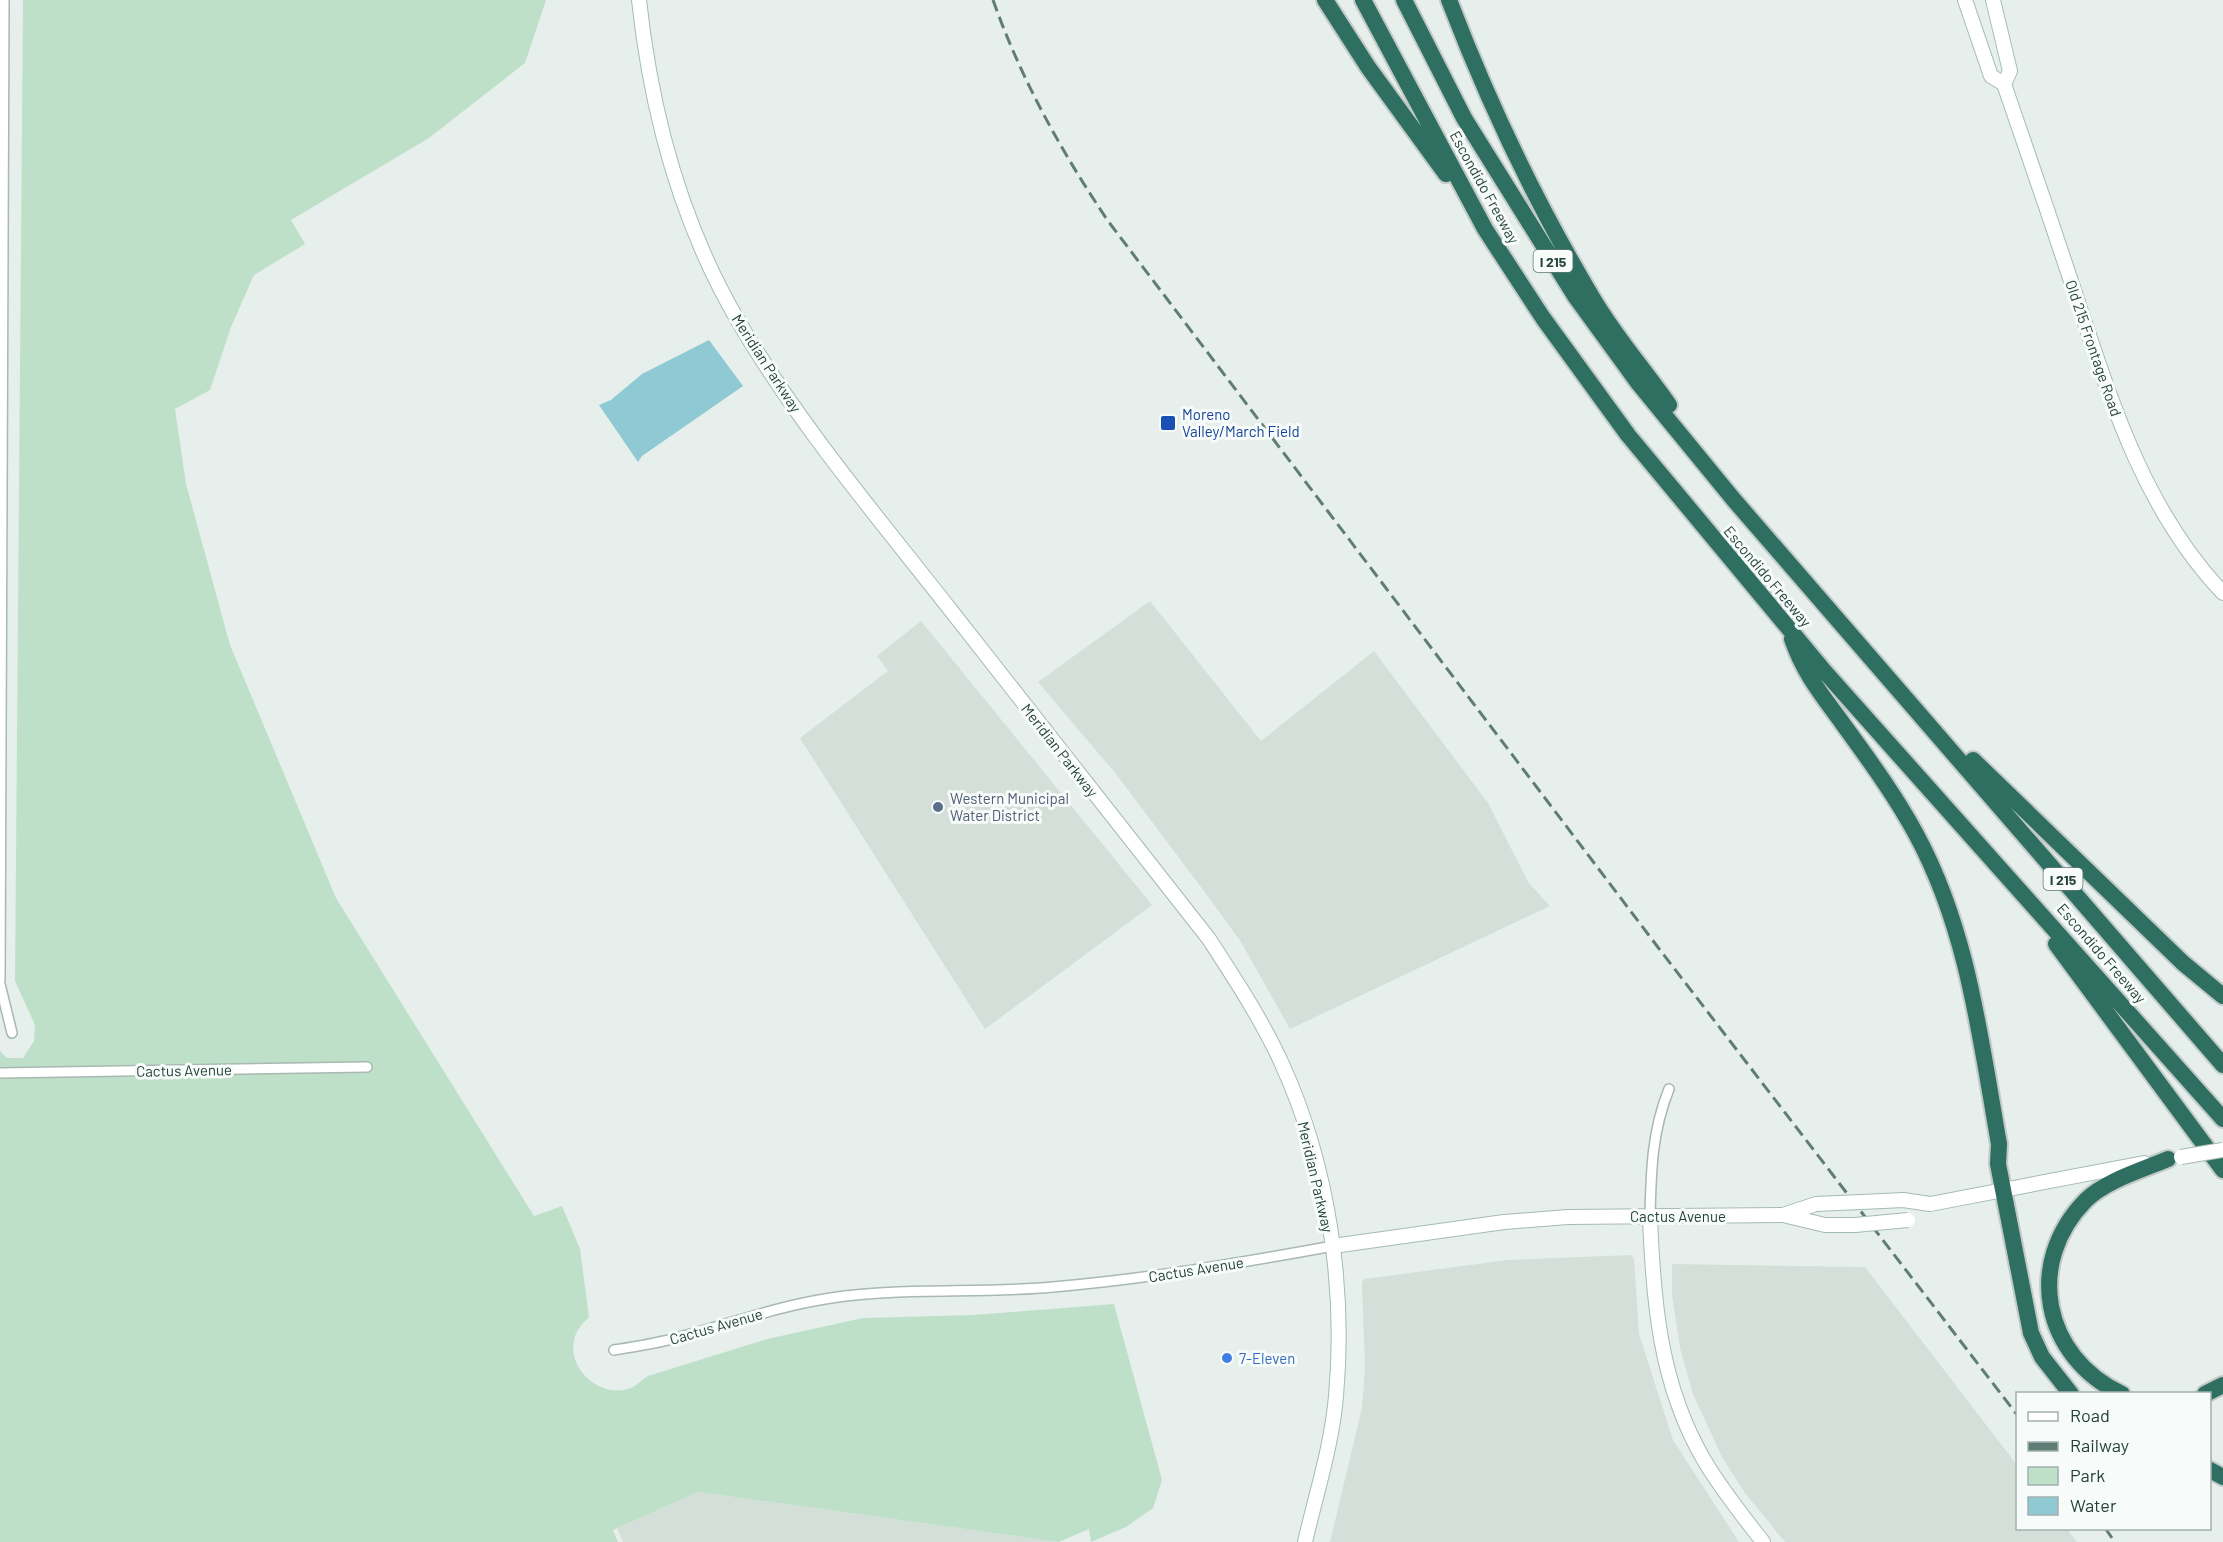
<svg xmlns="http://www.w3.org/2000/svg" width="2223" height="1542" viewBox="0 0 2223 1542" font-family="Barlow,sans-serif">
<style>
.built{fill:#d4dfda}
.green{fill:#bfe0c8}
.water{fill:#8ec9d4}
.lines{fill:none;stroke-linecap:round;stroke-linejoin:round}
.street-casing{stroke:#a8b8b2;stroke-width:12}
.secondary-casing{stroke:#a4bbb3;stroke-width:16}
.highway-casing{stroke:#c2cac8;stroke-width:20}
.street{stroke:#fff;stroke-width:9}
.secondary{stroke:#fff;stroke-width:14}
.highway{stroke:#2f6f62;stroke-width:16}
.rail{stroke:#5f7d75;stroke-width:3;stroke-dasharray:12 6;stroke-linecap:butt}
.secondary-bridge-casing{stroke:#a4bbb3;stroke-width:16;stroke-linecap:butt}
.secondary-bridge{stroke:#fff;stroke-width:14}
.transit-dot{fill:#1a4fb4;stroke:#f7fbf9;stroke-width:2}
.service-dot{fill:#5c6f8a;stroke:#f7fbf9;stroke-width:2}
.shop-dot{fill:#3f7fe0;stroke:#f7fbf9;stroke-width:2}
.labels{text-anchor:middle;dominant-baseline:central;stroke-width:6;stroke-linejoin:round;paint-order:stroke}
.shield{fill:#f7fbf9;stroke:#637a73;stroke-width:1.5}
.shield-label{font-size:14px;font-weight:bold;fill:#24423a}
.street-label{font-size:15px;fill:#24423a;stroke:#f7fbf9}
.transit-label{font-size:15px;fill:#164399;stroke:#f7fbf9;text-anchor:start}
.service-label{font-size:15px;fill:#4e5e75;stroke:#f7fbf9;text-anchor:start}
.shop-label{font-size:15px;fill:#366cbe;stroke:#f7fbf9;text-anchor:start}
</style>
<rect width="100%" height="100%" fill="#e6efeb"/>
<path class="built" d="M1150,601L1261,741L1374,651L1488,803L1528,882L1550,906L1290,1029L1241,942L1207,895L1116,774L1038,682Z
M921,621L1152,905L985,1029L800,738L888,671L877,656Z
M1631,1255L1634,1259L1639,1334L1673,1440L1739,1542H1330L1362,1408L1365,1368L1362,1283L1364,1279L1508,1260Z
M1672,1264L1865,1267L2017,1465L2018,1528L2067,1529L2077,1542H1785L1745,1493L1722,1457L1693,1394L1680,1348L1672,1295Z
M698,1492L1059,1542H623L617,1528Z"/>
<path class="green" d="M23,0H546L525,63L429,138L291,220L305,244L254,275L231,327L210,390L175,409L186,484L230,645L336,898L534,1216L562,1206L580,1249L589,1317C583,1323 576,1330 574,1340C567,1371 604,1401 633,1387C638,1384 643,1379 648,1376L767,1339L863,1318L973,1315L1114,1304L1162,1480L1153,1508L1126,1527L1091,1542L1089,1529L1059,1542L698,1492L613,1530L618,1542H0V1051L7,1058H23L34,1041L35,1025L15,981Z"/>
<path class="water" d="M709,340L743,386L642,456L638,462L599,405L611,400L642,374Z"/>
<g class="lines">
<g class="street-casing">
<path id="street" d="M0,980L4,0
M0,984L12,1033
M0,1073L367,1067
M1650,1216C1651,1171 1652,1131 1669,1089
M614,1350C633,1347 653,1344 672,1339C725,1326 776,1306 831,1298C904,1287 979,1294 1053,1287C1147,1279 1240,1263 1333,1246"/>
</g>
<g class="secondary-casing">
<path id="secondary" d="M639,0C651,111 680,221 737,319C797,422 876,515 949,608C1036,718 1122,829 1209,939C1235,979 1262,1020 1282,1064C1328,1165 1346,1286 1336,1396C1332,1445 1316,1494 1305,1542
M1965,0L1991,76L2004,84C2029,156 2053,227 2077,299C2112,404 2145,511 2223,593
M1993,0L2010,71L2004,84
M1883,1201L1903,1200L1930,1204L2144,1163
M1783,1215L1816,1204
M1650,1216C1653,1301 1660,1385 1704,1460C1721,1489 1742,1515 1763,1542
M1333,1246L1504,1222L1568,1217L1783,1215L1825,1225H1855"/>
</g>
<g class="highway-casing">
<path id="highway" d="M1325,0L1368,67L1446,174
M1363,0L1485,229L1543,318L1628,435L1825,672L2223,1119
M1404,0L1464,118L1575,296L1639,384L1734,500L2223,1065
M1449,0C1488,102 1536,203 1592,297C1614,335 1644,369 1669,405
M1792,639C1804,674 1822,695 1843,724C1869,760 1895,795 1916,834C1968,930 1980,1037 1999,1144L1998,1164L2031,1333L2042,1357L2071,1394
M1973,760L2183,963L2223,996
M2056,944L2223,1170
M2122,1394C2043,1357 2024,1263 2086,1200C2107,1180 2142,1170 2168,1159
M2205,1394L2223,1385
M2210,1470L2223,1477"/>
</g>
<use href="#street" class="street"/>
<use href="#secondary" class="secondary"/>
<use href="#highway" class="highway"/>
<path class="rail" d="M993,0C1021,79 1061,151 1108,221L1657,946L2018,1416
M2105,1528L2115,1542"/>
<g class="secondary-bridge-casing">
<path id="secondary-bridge" d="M2181,1157L2223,1150
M1816,1204L1883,1201
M1855,1225L1908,1220"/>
</g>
<use href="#secondary-bridge" class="secondary-bridge"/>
</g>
<rect class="transit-dot" x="1160" y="415" width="16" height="16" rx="3"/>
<circle class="service-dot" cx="938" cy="807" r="6"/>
<circle class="shop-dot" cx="1227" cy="1358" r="6"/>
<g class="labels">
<g class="shield">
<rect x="1533.5" y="250" width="39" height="22" rx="4.5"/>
<rect x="2043.5" y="868" width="39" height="22" rx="4.5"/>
</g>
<g class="shield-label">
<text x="1553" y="261">I 215</text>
<text x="2063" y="879">I 215</text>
</g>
<g class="street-label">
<text transform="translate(1485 187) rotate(61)">Escondido Freeway</text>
<text transform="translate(2094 348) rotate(71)">Old 215 Frontage Road</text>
<text transform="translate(767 363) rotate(57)">Meridian Parkway</text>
<text transform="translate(1768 576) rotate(50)">Escondido Freeway</text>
<text transform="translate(1060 750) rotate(52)">Meridian Parkway</text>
<text transform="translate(2102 953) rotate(49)">Escondido Freeway</text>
<text transform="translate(184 1070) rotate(-1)">Cactus Avenue</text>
<text transform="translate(1316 1177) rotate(77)">Meridian Parkway</text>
<text x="1678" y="1216">Cactus Avenue</text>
<text transform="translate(1196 1269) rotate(-9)">Cactus Avenue</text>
<text transform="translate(716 1326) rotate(-16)">Cactus Avenue</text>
</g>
<g class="transit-label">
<text x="1182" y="414">Moreno<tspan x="1182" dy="17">Valley/March Field</tspan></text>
</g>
<g class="service-label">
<text x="950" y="798">Western Municipal<tspan x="950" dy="17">Water District</tspan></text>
</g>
<g class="shop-label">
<text x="1239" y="1358">7-Eleven</text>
</g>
</g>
<rect x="2016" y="1392" width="195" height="138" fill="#f7fbf9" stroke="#a3b1ad" stroke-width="1.5"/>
<rect x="2028" y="1412" width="30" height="9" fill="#ffffff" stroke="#a3b1ad" stroke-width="1.5"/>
<text x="2070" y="1422" font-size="18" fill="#24423a">Road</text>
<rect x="2028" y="1442" width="30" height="9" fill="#5f7d75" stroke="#a3b1ad" stroke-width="1.5"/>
<text x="2070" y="1452" font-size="18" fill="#24423a">Railway</text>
<rect x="2028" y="1467" width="30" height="18" fill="#bfe0c8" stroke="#a3b1ad" stroke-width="1.5"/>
<text x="2070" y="1482" font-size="18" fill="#24423a">Park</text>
<rect x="2028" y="1497" width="30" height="18" fill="#8ec9d4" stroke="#a3b1ad" stroke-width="1.5"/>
<text x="2070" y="1512" font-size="18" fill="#24423a">Water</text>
</svg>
